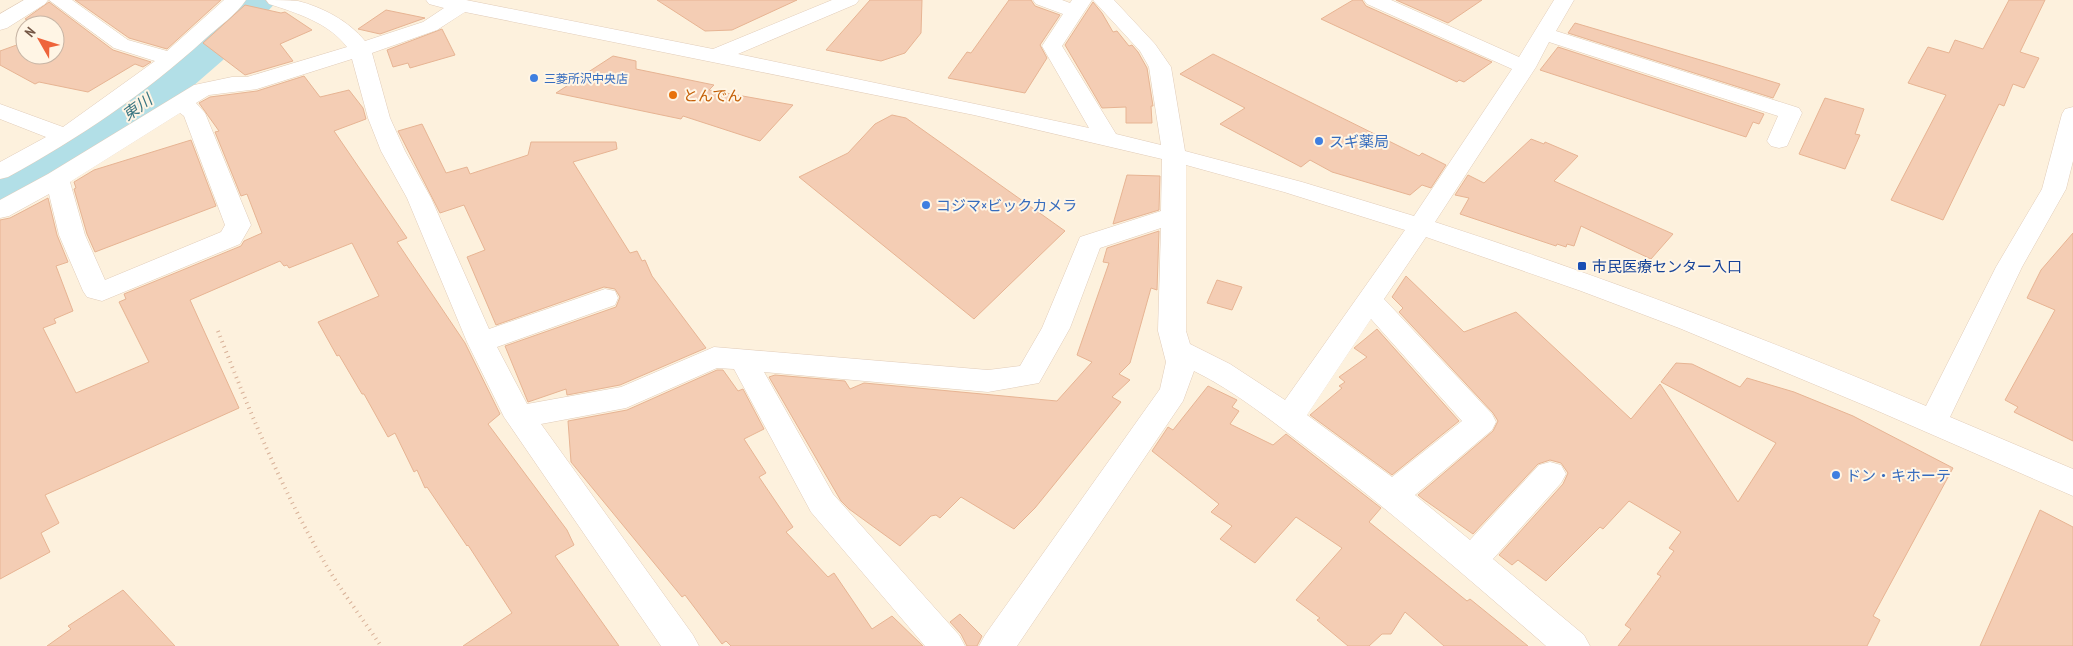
<svg xmlns="http://www.w3.org/2000/svg" width="2073" height="646" viewBox="0 0 2073 646" font-family="'PT Sans Narrow','Noto Sans JP',sans-serif">
<style>
.lines{fill:none;stroke-linecap:round;stroke-linejoin:round}
.river{fill:#b2dfe7;fill-rule:evenodd}
.building{fill:#f4cdb4;stroke:#e7b493}
.minor-casing{stroke:#e1ccb9;stroke-width:1}
.path{stroke:#d8b198;stroke-width:4;stroke-dasharray:1 4.5;stroke-linecap:butt}
.minor{fill:#fff;fill-rule:evenodd}
.shop-dot{fill:#3f7fe0;stroke:#fff5e5;stroke-width:2}
.food-dot{fill:#e8710a;stroke:#fff5e5;stroke-width:2}
.transit-dot{fill:#1a4fb4;stroke:#fff5e5;stroke-width:2}
.labels{text-anchor:middle;dominant-baseline:central;stroke-width:4;stroke-linejoin:round;paint-order:stroke}
.far-shop-label{font-size:12px;fill:#366cbe;stroke:#fff5e5;text-anchor:start}
.food-label{font-size:15px;fill:#c56008;stroke:#fff5e5;text-anchor:start}
.shop-label{font-size:15px;fill:#366cbe;stroke:#fff5e5;text-anchor:start}
.transit-label{font-size:15px;fill:#164399;stroke:#fff5e5;text-anchor:start}
.water-label{font-size:16px;font-style:italic;fill:#3b7682;stroke:#fff5e5}
</style>
<rect width="100%" height="100%" fill="#fdf1dd"/>
<g class="lines">
<path class="river" d="M233,0H278L223,60L154,120L18,201L0,206V168L120,100L191,40Z"/>
</g>
<path class="building" d="M75,0H221L167,49L129,38Z
M657,0H797L732,30L705,31Z
M870,0H922L921,33L905,53L881,61L826,50Z
M1009,0H1031L1035,6L1060,15L1040,45L1047,58L1025,93L948,78L967,52L971,53Z
M1353,0H1362L1366,6L1492,62L1464,82L1459,80L1457,82L1321,19Z
M1396,0H1482L1448,23Z
M2009,0H2045L2020,52L2039,58L2024,88L2013,84L2004,106L1999,104L1943,220L1891,200L1946,95L1908,83L1928,47L1949,53L1955,40L1983,49Z
M49,2L113,50L151,62L143,67L135,64L88,92L39,82L35,84L0,65V51L25,42V55H55V25H42L25,19Z
M1093,2L1102,13L1113,32L1117,31L1129,46L1132,45L1138,52L1147,68L1153,106H1151L1152,123H1126V107L1102,108L1065,45Z
M245,5L281,13L285,12L312,30L280,44L293,61L245,75L203,43Z
M386,10L425,18L380,34L358,29Z
M1575,23L1721,66L1780,84L1773,98L1568,33Z
M442,29L455,55L410,68L408,63L393,67L387,50Z
M1558,47L1764,114L1759,124L1753,122L1746,137L1540,70Z
M1213,54L1419,156L1422,153L1446,165L1431,188L1422,185L1410,195L1332,172L1310,160L1301,167L1220,124L1245,108L1180,74Z
M613,56L636,61V69L714,85L709,90L793,105L760,141L683,116L681,119L556,93Z
M304,76L320,97L349,90L363,108L366,119L334,131L407,238L397,242L465,343L500,414L488,424L567,530L574,545L555,556L619,646H463L512,613L468,545L467,546L427,487L425,488L417,470L414,472L395,433L388,437L364,394H362L339,355L337,356L318,322L379,296L352,243L289,268L287,265L284,266L280,261L190,300L239,408L45,495L59,523L41,533L50,552L0,579V220L10,218L48,198L57,235L68,262L56,266L73,311L54,319L56,323L43,328L76,393L149,362L119,302L126,299L124,294L241,246L244,241L262,233L247,194L241,196L215,132L219,131L199,103L210,97L257,91Z
M1825,98L1864,109L1855,134L1860,135L1845,169L1799,154Z
M892,115L906,118L1065,231L974,319L799,177L848,153L875,124Z
M422,124L446,173L467,167L470,174L528,155L531,142H616L617,149L573,162L630,253L637,251L642,261L645,260L652,276L706,348L620,385L567,395L566,389L528,402L505,346L616,307L620,297L615,289L604,287L496,325L467,257L485,250L464,205L440,213L398,131Z
M1531,139L1544,144L1545,142L1578,156L1554,181L1673,234L1651,259L1581,226L1574,246L1567,244L1566,247L1557,244L1556,246L1460,214L1469,198L1455,195L1468,175L1484,183Z
M191,140L216,206L95,252L87,234L74,189L76,188L74,182L94,170Z
M1127,175L1160,176L1159,210L1113,224Z
M1159,231L1157,290L1151,288L1130,363L1119,374L1130,380L1112,397L1121,402L1035,508L1014,529L961,497L940,518L936,515L931,516L900,546L849,509L841,501L769,377L775,375L845,381L850,389L864,383L1057,401L1092,362L1077,355L1109,263L1103,262L1107,248Z
M2073,233V441L2014,412L2018,407L2005,400L2055,310L2027,298L2041,270Z
M1406,276L1464,332L1516,312L1631,419L1660,384L1738,502L1776,443L1661,382L1676,363L1692,364L1740,387L1747,378L1794,392L1853,416L1953,468L1873,616L1880,620L1867,646H1618L1631,629L1625,625L1661,576L1657,574L1674,551L1669,548L1681,532L1629,501L1603,529L1600,527L1546,581L1518,560L1512,565L1499,555L1563,484L1568,473L1561,463L1550,460L1538,464L1473,534L1423,499L1418,495L1493,431L1498,421L1493,413L1399,312L1403,308L1392,297Z
M1217,280L1242,287L1232,310L1207,303Z
M1377,329L1459,421L1392,475L1310,415L1342,388L1339,386L1345,382L1339,377L1367,357L1354,348Z
M717,370H723L738,391L743,389L764,429L744,439L766,473L759,477L793,527L786,532L828,577L834,573L872,629L892,616L923,646H731L726,641L722,644L685,595L682,597L571,462L568,421L627,410Z
M1208,386L1237,400L1232,407L1239,411L1230,424L1273,445L1286,434L1381,508L1369,522L1467,601L1470,599L1528,646H1444L1405,612L1391,634H1382L1369,646H1348L1317,620L1320,618L1296,600L1342,548L1296,517L1255,563L1220,539L1232,526L1211,512L1219,504L1152,451L1168,427L1173,430Z
M2040,510L2073,527V646H1980Z
M123,590L175,646H47L71,629L68,626Z
M960,614L982,636L977,646H967L961,634L950,622Z"/>
<g class="lines">
<g class="minor-casing">
<path id="minor" d="M24,0H48L45,4L7,28L0,30V14Z
M49,0H72L128,40L167,51L224,0H246C236,15 218,27 205,39C145,94 79,138 8,177L0,179V162L46,137L0,119V104L63,127L155,61L114,48Z
M266,0C276,0 288,0 298,1C322,7 349,21 365,41L423,22L444,8L429,4L426,0H466L713,49L832,0H859L856,4L738,54L1089,128L1042,46L1063,14L1036,4L1033,0H1062L1070,3L1072,0H1092L1062,46L1116,134L1161,145L1149,67L1140,51L1093,0H1114L1155,44L1171,67L1185,151L1302,182L1414,216L1512,69L1367,4L1364,0H1391L1519,57L1554,0H1574L1556,31L1799,108L1802,113L1787,146L1779,148L1771,146L1767,141L1778,116L1549,42L1536,67L1435,222C1601,276 1765,338 1926,406L1996,267L2042,189L2062,114L2065,109L2073,107V161L2066,189L2022,267L1950,417L2073,469V496L1871,408L1679,328L1581,291L1426,237L1384,299L1492,414L1496,422L1492,430L1415,495L1470,540L1539,465L1550,462L1561,465L1566,474L1561,483L1493,559L1584,635L1590,646H1546C1469,579 1392,512 1310,450C1273,422 1235,391 1194,371L1183,401L1017,646H979L985,635L1160,389L1166,362L1158,331L1161,228L1100,248L1070,328L1039,383L988,392L764,372L833,494L959,635L965,646H925L811,512L734,369L717,368L626,408L541,424L693,635L699,646H661L504,417L467,342L407,198L381,151L368,118L352,59L257,89L209,95L196,103L205,113L251,225L240,244L102,301L87,297L83,291L59,235L49,194L9,216L0,218V200L48,174L194,85L232,77H247L347,47C329,23 297,13 269,4ZM465,12L974,115L1162,159L1161,211L1080,237L1042,328L1020,366L988,370L714,347L621,387L527,404L497,347L615,305L618,298L615,291L605,289L489,329L431,198L405,151L390,118L372,53L437,30ZM180,113L184,116L225,225L221,232L105,280L85,235L70,182ZM1186,165L1284,192L1405,230L1285,400L1230,364L1190,344L1186,331ZM1371,319L1462,421L1392,477L1307,415Z"/>
</g>
<path class="path" d="M218,331C250,413 284,495 329,570C345,596 364,621 381,646"/>
<use href="#minor" class="minor"/>
</g>
<g class="shop-dot">
<circle cx="534" cy="78" r="5"/>
<circle cx="1319" cy="141" r="5"/>
<circle cx="926" cy="205" r="5"/>
<circle cx="1836" cy="475" r="5"/>
</g>
<circle class="food-dot" cx="673" cy="95" r="5"/>
<rect class="transit-dot" x="1577" y="261" width="10" height="10" rx="2.5"/>
<g class="labels">
<g class="far-shop-label">
<text x="544" y="78">三菱所沢中央店</text>
</g>
<g class="food-label">
<text x="683" y="95">とんでん</text>
</g>
<g class="shop-label">
<text x="1329" y="141">スギ薬局</text>
<text x="936" y="205">コジマ×ビックカメラ</text>
<text x="1846" y="475">ドン・キホーテ</text>
</g>
<g class="transit-label">
<text x="1592" y="266">市民医療センター入口</text>
</g>
<g class="water-label">
<text transform="translate(137 107) rotate(-36)">東川</text>
</g>
</g>
<g transform="translate(40 40) rotate(309)"><circle r="24" fill="#fff5e5" stroke="#c7b5a5"/>
<path d="M0-4L9 19L0 12L-9 19Z" fill="#ee643b"/>
<text y="-8" font-size="14" font-weight="bold" text-anchor="middle" fill="#745645">N</text>
</g>
</svg>
